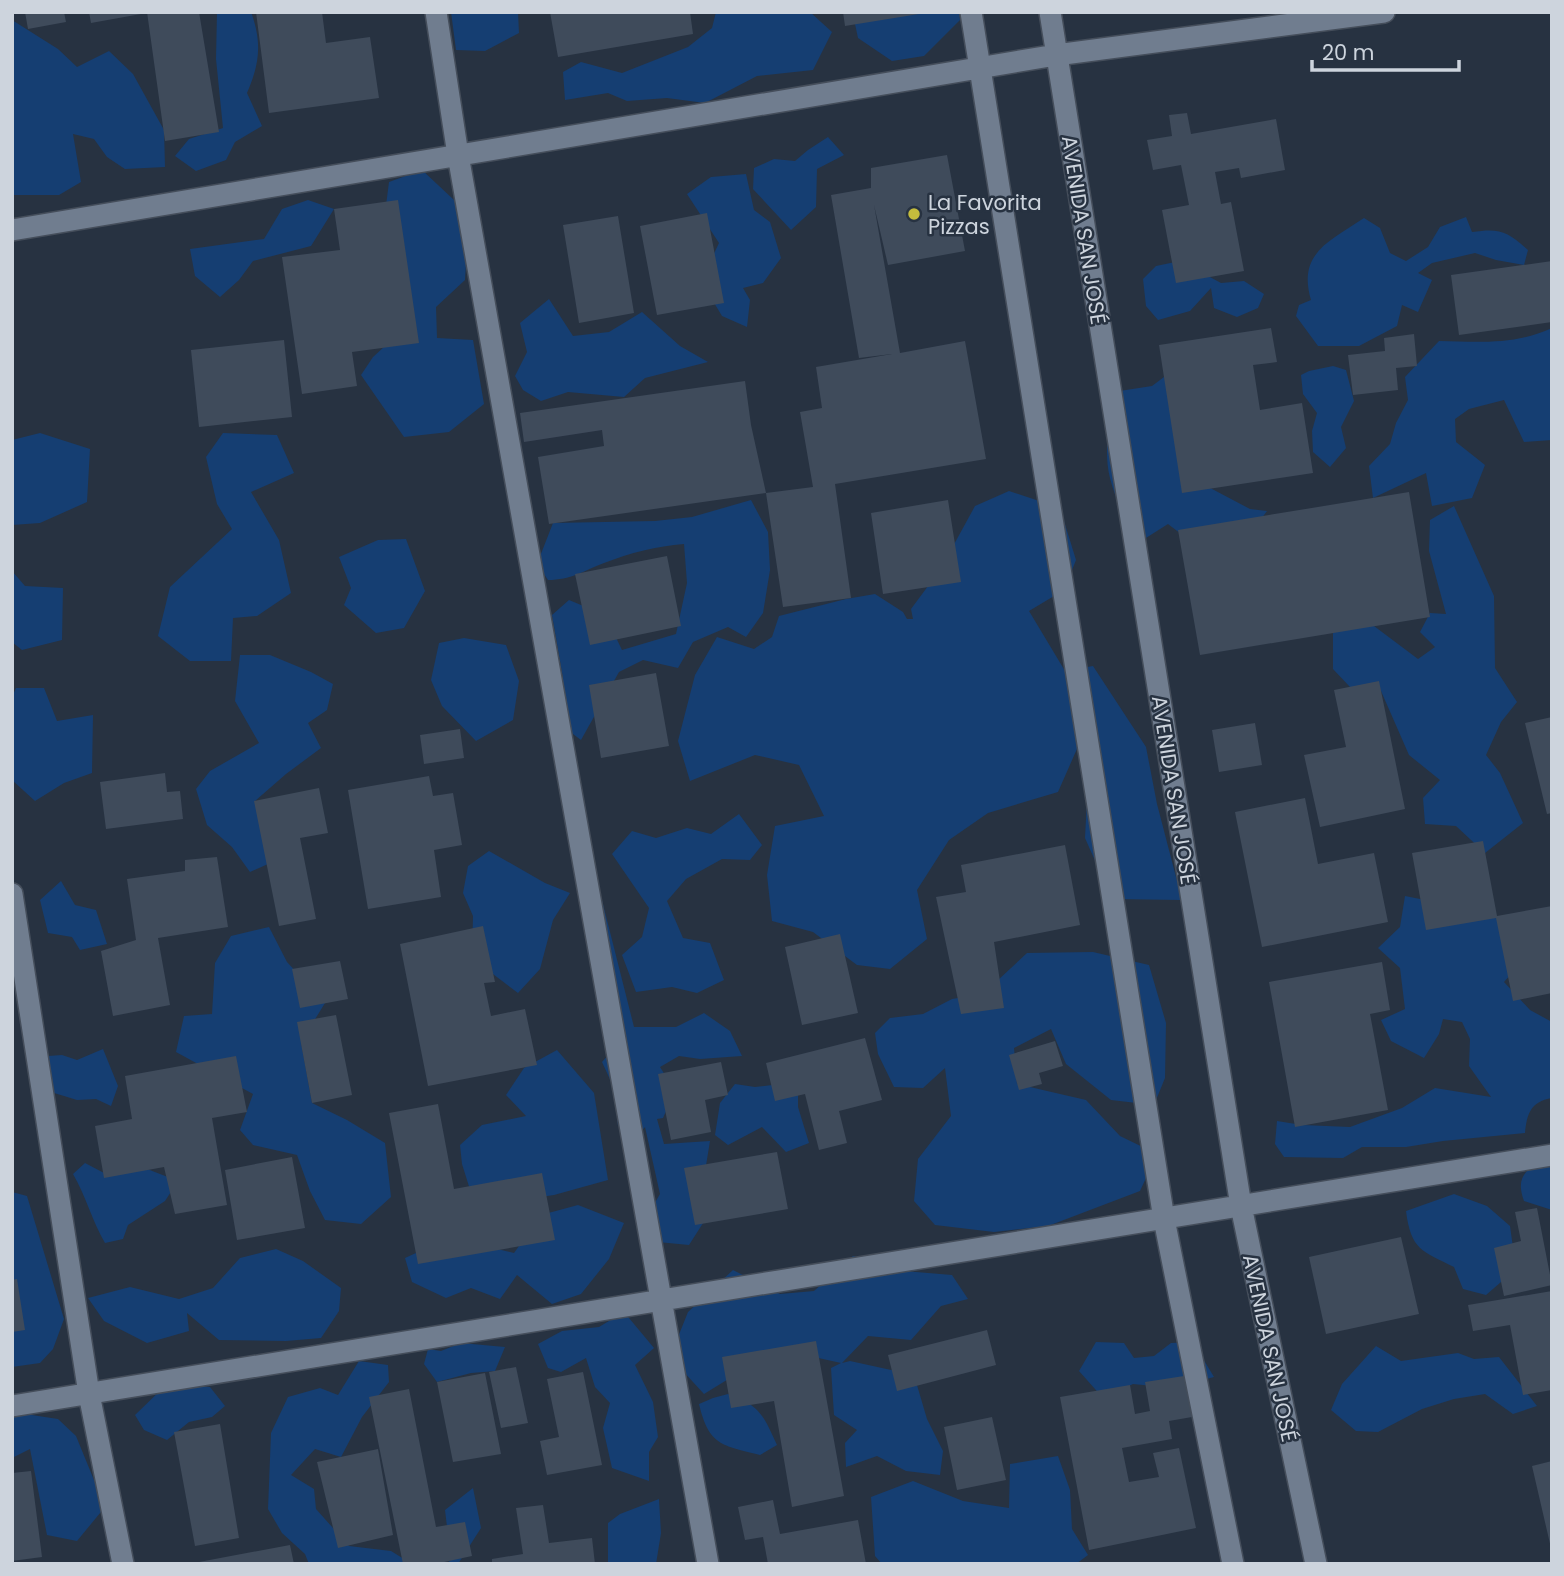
<svg xmlns="http://www.w3.org/2000/svg" width="1564" height="1576" viewBox="0 0 1564 1576" font-family="Poppins,sans-serif">
<style>
.green{fill:#153e72}
.building{fill:#3f4b5b}
.lines{fill:none;stroke-linecap:round;stroke-linejoin:round}
.street-casing{stroke:#454e5b;stroke-width:24}
.street{stroke:#707d8f;stroke-width:21}
.poi-dot{fill:#c4bc3d;stroke:#273241;stroke-width:2.5}
.labels{text-anchor:middle;dominant-baseline:central;stroke-width:5;stroke-linejoin:round;paint-order:stroke}
.poi-label{font-size:21px;fill:#cdd4dd;stroke:#273241;text-anchor:start}
.street-label{font-size:21px;fill:#cdd4dd;stroke:#273241}
</style>
<rect width="100%" height="100%" fill="#273241"/>
<path class="green" d="M217,12H251C262,42 260,63 247,93L262,126L235,142L226,160L196,171L175,156L189,139L223,128L216,59Z
M451,12H518L519,33L485,51L456,50Z
M716,12H810L832,32L813,70L757,76L705,103L667,98L627,101L608,93L565,100L563,72L581,62L622,73L688,47L712,28Z
M870,12H959L960,20L924,56L892,61L858,38L855,24Z
M12,20L58,49L77,67L109,51L133,74L164,130L165,167L125,169L107,157L94,139L73,134L81,182L59,195H12Z
M828,137L844,155L817,169L816,207L791,230L753,189L754,168L774,159L795,161L808,150Z
M422,170L469,214L465,280L436,307L437,338L473,340L484,404L449,432L404,437L361,375L373,357L407,326L380,252L389,182Z
M746,174L754,210L770,222L781,258L763,283L743,288L750,300L747,327L722,316L701,281L719,243L687,194L711,177Z
M308,200L334,209L311,246L253,261L239,280L220,297L195,276L190,249L264,239L282,209Z
M1466,217L1472,232C1500,228 1507,231 1528,250L1524,265L1496,260L1475,253L1432,263L1418,273L1432,280L1418,312L1402,305L1397,326L1359,346H1318L1296,316L1299,305L1311,300C1297,253 1330,241 1364,218L1380,228L1390,253L1406,261L1428,247L1440,227Z
M1180,261L1221,283L1244,281L1264,294L1258,308L1237,317L1214,308L1211,288L1190,311L1158,320L1146,306L1143,279L1156,266Z
M549,299L573,336L609,332L642,312L680,346L708,362L645,378L624,397L568,392L541,401L523,390L515,376L527,352L520,323Z
M1552,328V440L1524,442L1504,400L1469,409L1455,419L1456,442L1485,465L1472,498L1432,506L1426,473L1373,498L1369,466L1390,444L1396,423L1408,400L1405,377L1439,341C1479,342 1515,345 1552,328Z
M1333,366L1346,370L1354,401L1341,427L1346,448L1330,467L1313,452L1312,431L1317,413L1303,394L1301,375L1309,371Z
M1164,377L1197,481L1250,509L1267,511L1244,542L1202,550L1168,524L1138,543C1127,522 1116,502 1110,478C1103,451 1110,419 1113,392L1152,386Z
M40,433L90,449L87,502L40,523L12,525V440Z
M223,433L277,435L294,473L251,492L279,540L291,593L257,616L233,618L231,661H190L158,636L170,587L232,529L217,504L206,457Z
M1009,491L1060,508L1076,560L1064,590L1029,611L1065,671L1093,666L1146,747L1157,804L1182,900L1112,899L1085,838L1088,781L1080,742L1058,792L988,813L949,840L917,890L927,939L890,969L857,965L813,932L772,921L767,875L775,826L824,816L799,765L755,755L690,781L678,741L695,675L717,637L754,649L772,637L779,616L846,599L875,594L903,612L907,619H913L911,609L940,570L975,506Z
M751,500L768,532L770,570L763,613L746,637L728,627L693,642L678,668L643,660L619,672L581,740L557,722L634,1027H676L704,1013L730,1031L742,1056L700,1059L679,1056L660,1067L675,1091L663,1118L657,1119L664,1144L710,1141L702,1190L705,1220L689,1245L658,1242L649,1213L660,1194L645,1127L640,1133L618,1126L614,1088L602,1062L625,1036L556,721L563,678L552,615L569,600L605,615L622,650L676,634L687,583L684,544C657,546 630,553 604,563C583,571 571,580 548,580L537,564L553,523L655,521L692,517Z
M1454,506L1494,596L1495,668L1517,702L1501,722L1486,755L1500,773L1523,823L1485,853L1456,826L1425,824L1423,798L1440,780L1409,755L1381,691L1350,687L1333,669V633L1366,620L1418,659L1435,647L1420,632L1430,613L1446,614L1429,551L1430,520Z
M406,539L425,591L404,628L376,633L344,605L351,588L339,557L378,540Z
M12,571L25,586L63,588L62,640L22,650L12,642Z
M464,638L506,645L519,681L513,720L476,741L442,706L431,680L439,643Z
M240,655H270L311,672L333,684L327,710L308,723L321,748L286,774L255,801L277,860L250,872L232,847L207,825L196,789L210,771L259,743L235,701Z
M16,688H44L57,721L93,715L92,773L64,783L35,801L12,780V697Z
M739,814L762,845L750,860L722,859L686,879L667,901L683,938L710,943L724,980L697,993L672,987L636,992L622,955L642,937L649,908L612,854L632,831L656,838L687,828L711,834Z
M489,851L545,883L570,893L553,920L540,969L518,993L472,958L473,916L463,893L468,866Z
M61,881L75,905L96,910L107,944L80,950L72,937L48,933L40,900Z
M1405,896L1480,911L1524,931V959L1504,982L1530,1010L1552,1022V1098C1530,1102 1527,1114 1525,1133L1443,1141L1406,1147H1362L1343,1158L1284,1157L1275,1144L1277,1121L1302,1125L1350,1127L1402,1108L1435,1088L1491,1097L1469,1066L1470,1039L1462,1022L1443,1019L1439,1034L1424,1058L1391,1041L1381,1020L1405,1009L1400,968L1378,948L1400,927Z
M269,927L287,962L325,1003L301,1042L312,1103L347,1120L385,1143L391,1197L361,1224L325,1220L310,1191L297,1155L253,1145L240,1130L253,1094L176,1052L184,1016L212,1014L215,963L231,936Z
M1093,952L1149,965L1166,1023L1165,1078L1154,1105L1111,1100L1066,1064L1051,1029L1014,1048L1017,1084L1086,1100L1120,1136L1157,1154L1140,1191L1048,1226L994,1232L935,1225L914,1201L918,1159L951,1116L945,1068L923,1088L894,1087L878,1054L875,1033L890,1018L923,1014L952,999L983,994L1027,953Z
M103,1049L118,1086L111,1106L96,1099L77,1100L51,1092L46,1070L48,1056L62,1055L77,1060Z
M557,1050L594,1093L608,1180L554,1195L513,1201L472,1196L462,1164L460,1145L482,1125L526,1116L506,1095L524,1068Z
M798,1082V1107L809,1143L786,1152L762,1127L728,1145L715,1135L720,1103L735,1084L755,1087Z
M1549,1155L1552,1161V1210L1524,1201C1514,1174 1529,1169 1549,1155Z
M85,1163L104,1173L142,1167L178,1181L165,1201L128,1225L123,1239L105,1243C92,1221 86,1196 73,1174Z
M12,1192L27,1196L64,1319L53,1349L40,1363L12,1367Z
M1454,1194L1487,1206L1510,1226L1516,1269L1486,1295L1463,1289L1454,1267C1422,1251 1411,1250 1406,1211Z
M578,1205L624,1223L609,1259L581,1294L552,1304L517,1275L500,1299L471,1288L446,1298L412,1282L405,1258L449,1238L514,1253L541,1215Z
M276,1249L303,1261L341,1288L339,1311L321,1338L286,1341L219,1340L187,1313L189,1331L147,1343L104,1321L88,1298L130,1287L179,1299L213,1288L240,1258Z
M853,1256L904,1271L952,1275L968,1299L941,1306L911,1340L868,1336L842,1363L850,1361L914,1375L927,1419L943,1451L940,1475L906,1471L877,1456L846,1467L845,1443L857,1430L834,1415L831,1368L841,1363L796,1353L743,1370L704,1394L682,1370L678,1337L688,1312L733,1270L780,1294L814,1291Z
M624,1312L654,1348L635,1365L653,1402L658,1437L649,1452V1481L612,1468L603,1428L610,1403L595,1387L586,1358L561,1372L548,1368L538,1344L562,1331L599,1327Z
M1096,1342L1124,1343L1134,1358L1154,1356L1171,1343L1193,1342L1214,1377L1173,1388L1133,1384L1103,1398L1079,1371Z
M461,1343L505,1347L495,1371L471,1373L437,1382L424,1364L428,1349L441,1351Z
M1376,1346L1401,1361L1458,1353L1474,1359L1499,1357L1537,1406L1513,1414L1485,1394L1454,1399L1422,1409L1378,1432L1356,1431L1331,1410L1342,1384Z
M359,1361L388,1365L389,1382L362,1417L341,1457L315,1449L291,1475L314,1489L316,1509L349,1546L391,1551L412,1564H309L305,1554L282,1533L268,1509L271,1433L288,1397L320,1388L338,1395Z
M167,1384L210,1387L225,1406L212,1417L189,1422L167,1440L144,1430L135,1415Z
M728,1394C761,1407 762,1413 777,1445L760,1455C722,1445 709,1446 699,1404L713,1398Z
M12,1412L58,1419L76,1436L105,1507L77,1541L47,1535L30,1449L12,1458Z
M1058,1456L1070,1490L1072,1529L1088,1555L1076,1564H882L875,1556L871,1497L913,1481L963,1501L1009,1508L1010,1464Z
M473,1488L481,1528L458,1564H446L451,1560L445,1510Z
M659,1499L661,1533L656,1564H608V1523L620,1514Z"/>
<path class="building" d="M25,12H64L66,22L28,29Z
M89,12H140L141,14L91,23Z
M147,12H199L219,132L165,141Z
M256,12H322L326,43L370,37L379,98L269,113Z
M550,12H690L693,34L558,57Z
M843,12H919V14L845,26Z
M1187,113L1191,134L1276,119L1285,170L1241,178L1239,168L1215,172L1221,204L1231,202L1244,271L1176,283L1162,210L1189,205L1181,165L1153,170L1147,140L1172,136L1169,115Z
M947,155L965,251L888,265L874,205L900,353L965,341L986,459L835,484L851,598L783,607L766,493L813,487L800,412L822,408L816,367L892,354L859,358L831,195L871,188V168Z
M398,200L419,343L352,352L357,386L302,394L282,257L340,250L334,209Z
M707,213L724,303L657,315L640,226Z
M618,216L634,313L579,323L563,225Z
M1552,261V322L1459,335L1451,275Z
M1271,328L1277,362L1253,365L1260,410L1302,403L1313,473L1182,493L1159,345Z
M1414,334L1417,366L1396,368L1398,390L1353,395L1348,355L1385,351L1384,338Z
M284,340L292,417L199,427L191,350Z
M745,381L751,425L766,493L549,524L538,457L604,446L602,430L524,442L520,413Z
M1409,492L1430,617L1200,655L1178,530Z
M948,500L961,582L883,594L871,513Z
M667,556L681,626L590,645L575,574Z
M656,673L669,746L601,758L589,685Z
M1379,681L1405,809L1320,827L1304,755L1346,747L1334,690Z
M1552,717V813L1547,814L1525,723Z
M1255,723L1262,765L1219,772L1212,730Z
M460,729L464,758L424,764L420,735Z
M165,773L167,792L180,791L183,819L106,829L100,782Z
M429,776L433,796L453,793L462,845L434,850L441,897L368,909L348,790Z
M319,788L328,833L300,838L316,919L279,926L254,801Z
M1305,798L1318,864L1374,853L1388,922L1262,947L1235,812Z
M1483,841L1497,916L1552,906V993L1513,1001L1496,918L1426,930L1412,853Z
M1065,845L1080,925L994,942L1004,1008L961,1014L936,897L966,892L961,865Z
M217,857L228,927L158,938L170,1005L113,1016L101,951L136,940L127,879L185,871V860Z
M483,926L495,982L484,983L491,1016L525,1009L537,1065L428,1086L400,944Z
M840,934L858,1013L802,1025L785,947Z
M340,961L348,999L300,1008L292,969Z
M1382,962L1390,1010L1370,1014L1388,1110L1295,1127L1269,982Z
M336,1015L352,1095L312,1103L297,1022Z
M865,1038L882,1100L839,1111L847,1143L819,1150L805,1094L775,1101L766,1063Z
M1055,1041L1063,1066L1039,1073L1042,1084L1019,1090L1009,1055Z
M236,1056L247,1112L212,1118L227,1205L175,1214L164,1167L104,1178L95,1126L132,1119L125,1076Z
M721,1062L728,1095L705,1100L711,1132L671,1140L658,1074Z
M438,1104L454,1189L542,1173L555,1240L418,1264L389,1113Z
M777,1152L788,1209L695,1225L684,1168Z
M292,1157L305,1228L237,1240L225,1170Z
M1537,1208L1552,1285L1504,1296L1494,1248L1521,1241L1515,1212Z
M1401,1237L1419,1314L1326,1334L1309,1257Z
M17,1279L25,1330L12,1332V1280Z
M1552,1291V1390L1523,1395L1510,1325L1473,1331L1468,1305Z
M987,1330L996,1365L897,1391L888,1355Z
M816,1341L844,1496L792,1507L774,1401L731,1408L722,1357Z
M516,1367L528,1423L501,1428L489,1372Z
M583,1372L602,1465L547,1475L540,1441L559,1437L547,1379Z
M485,1373L501,1454L453,1462L437,1382Z
M1184,1376L1192,1417L1169,1421L1172,1439L1122,1448L1129,1482L1159,1477L1153,1453L1179,1448L1196,1528L1089,1550L1060,1397L1130,1385L1135,1414L1150,1411L1145,1382Z
M409,1389L436,1527L465,1522L472,1556L435,1564H403L369,1397Z
M992,1417L1006,1480L957,1490L944,1427Z
M220,1424L239,1538L195,1546L174,1432Z
M378,1449L393,1535L338,1548L317,1462Z
M1552,1461V1548H1551L1532,1466Z
M31,1471L42,1557L12,1561V1473Z
M773,1500L780,1534L858,1520L866,1564H768L763,1537L745,1540L738,1507Z
M543,1505L549,1543L592,1538L595,1564H492V1559L523,1554L516,1508Z
M290,1545L294,1564H199V1562Z"/>
<g class="lines">
<g class="street-casing">
<path id="street" d="M436,12L458,155L708,1564
M971,12L1164,1219L1233,1564
M1050,12L1241,1206L1316,1564
M12,230L1056,55L1384,12
M12,894L89,1394L123,1564
M12,1406L1552,1155"/>
</g>
<use href="#street" class="street"/>
</g>
<circle class="poi-dot" cx="914" cy="214" r="7"/>
<g class="labels">
<g class="poi-label">
<text x="928" y="202">La Favorita<tspan x="928" dy="24">Pizzas</tspan></text>
</g>
<g class="street-label">
<text transform="translate(1084 230) rotate(81)">AVENIDA SAN JOSÉ</text>
<text transform="translate(1174 790) rotate(81)">AVENIDA SAN JOSÉ</text>
<text transform="translate(1270 1348) rotate(78)">AVENIDA SAN JOSÉ</text>
</g>
</g>
<rect width="1564" height="1576" fill="none" stroke="#cdd4dd" stroke-width="28"/>
<path d="M1312 60v10h147v-10" fill="none" stroke="#cdd4dd" stroke-width="3.5"/>
<text x="1322" y="60" font-size="21" fill="#cdd4dd" stroke="#273241" stroke-width="5" paint-order="stroke">20 m</text>
</svg>
